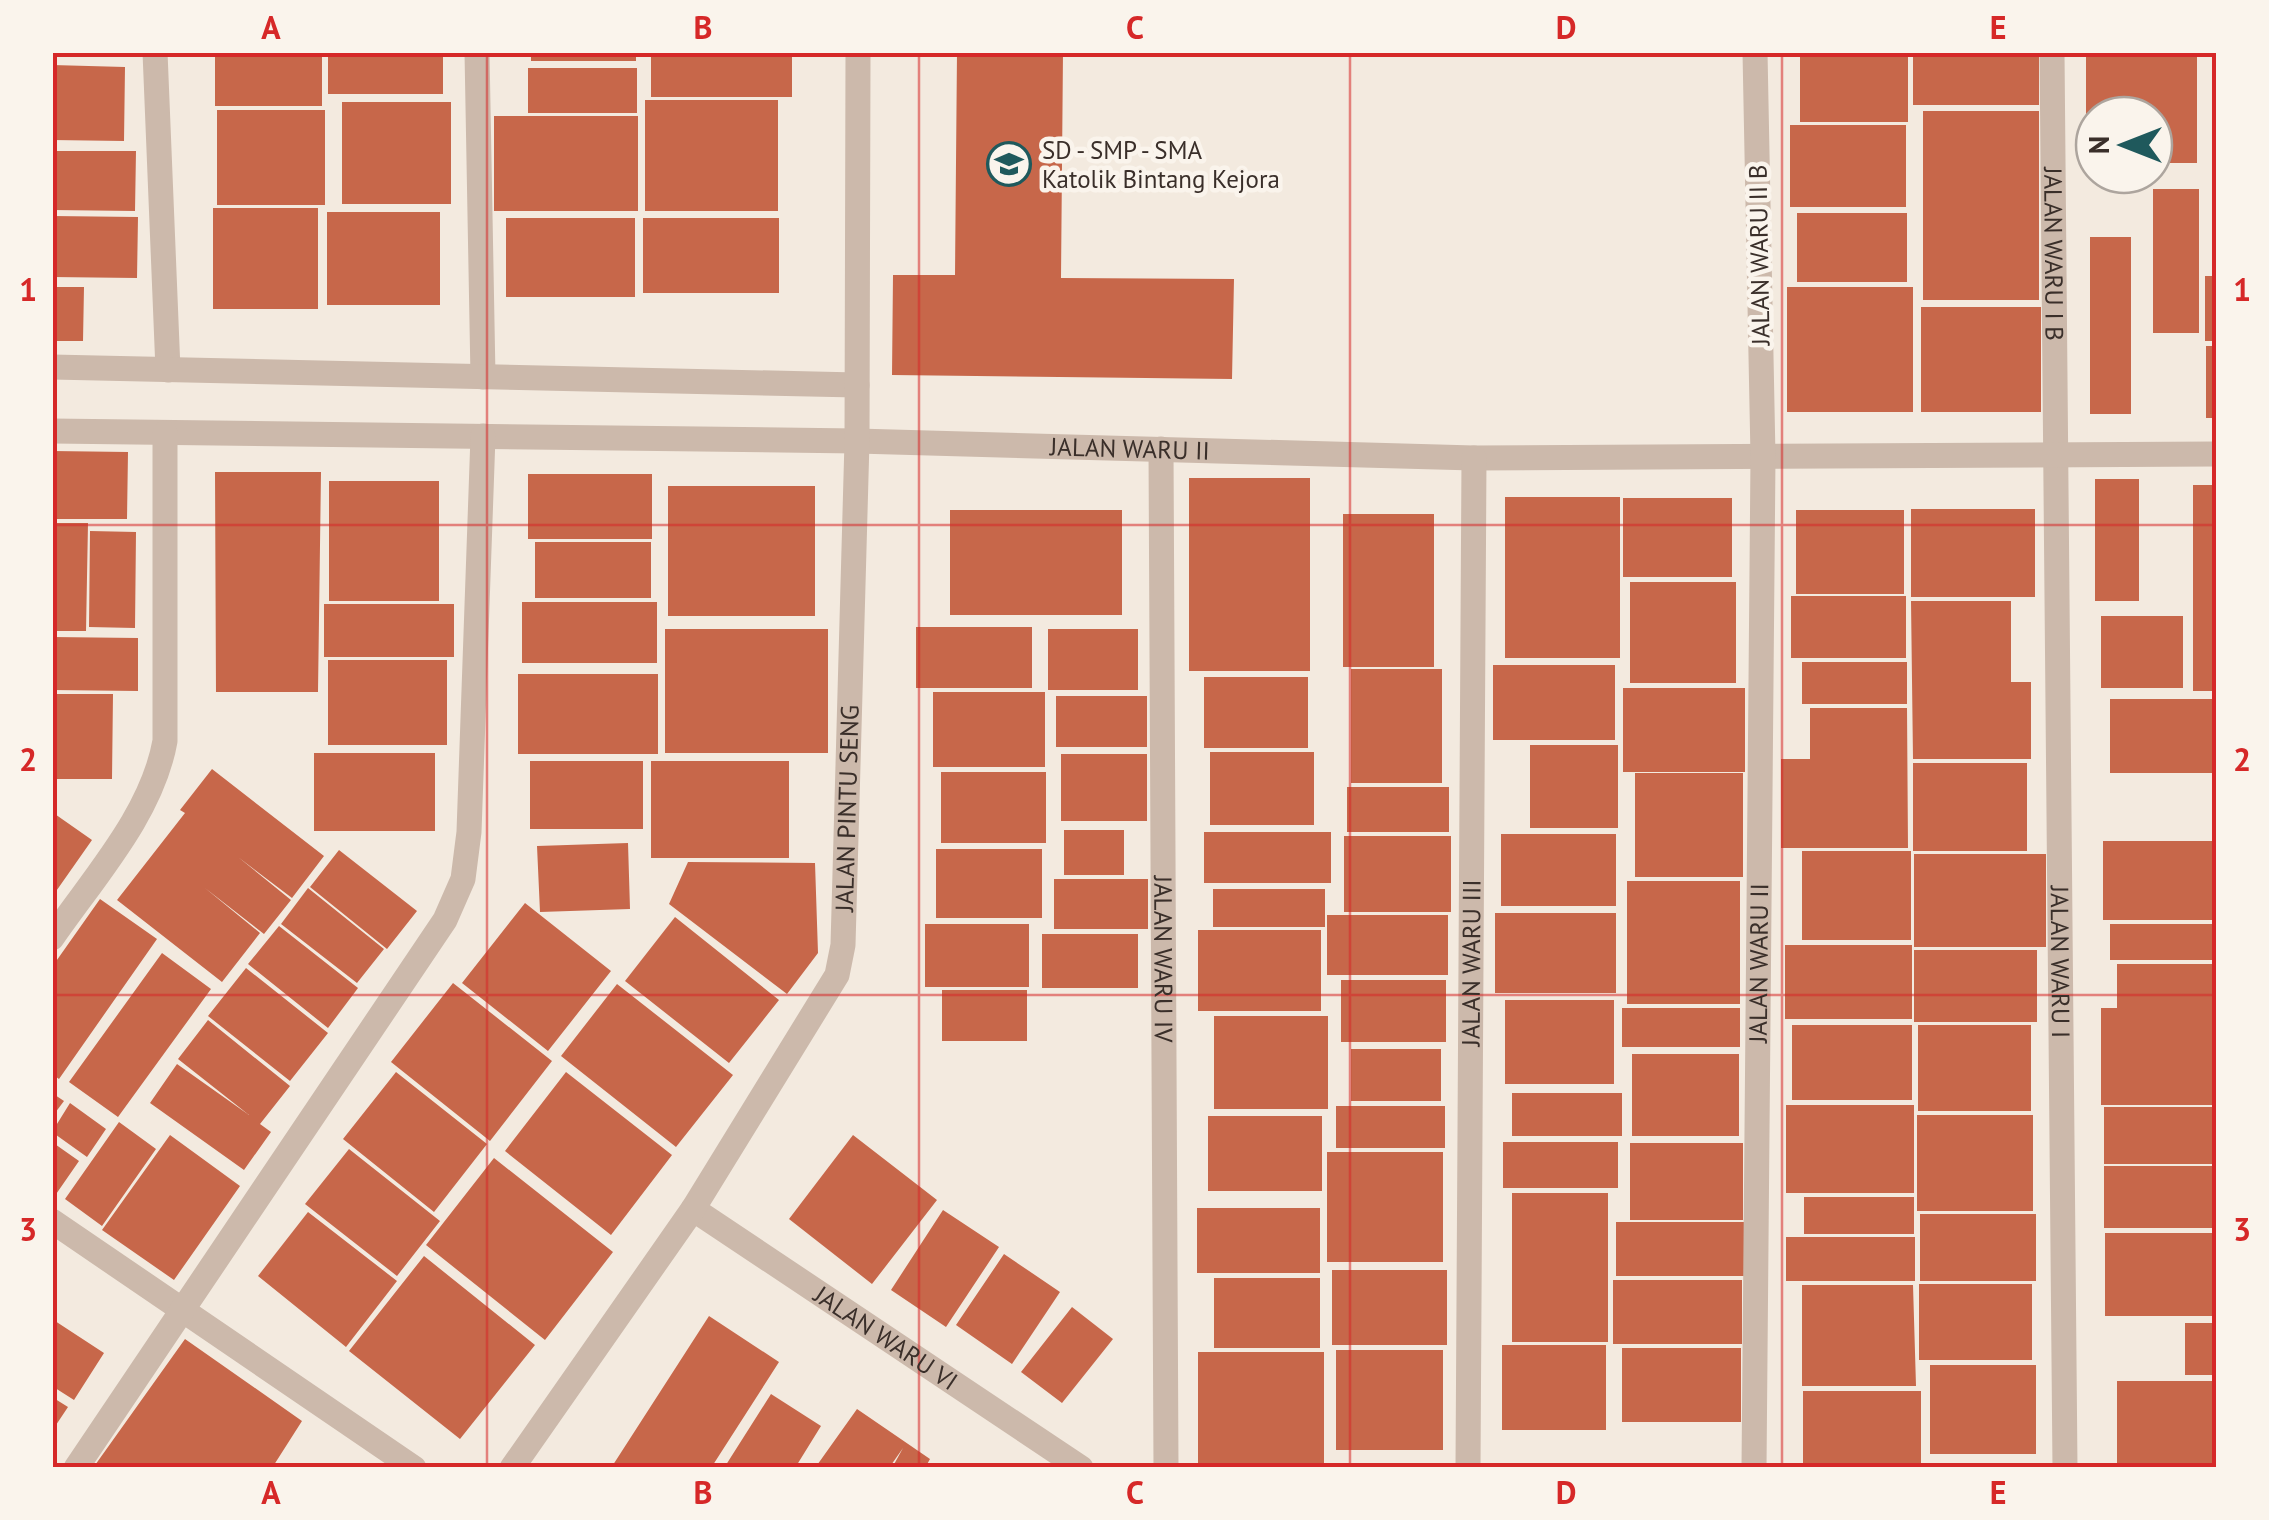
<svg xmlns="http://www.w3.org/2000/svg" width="2269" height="1520" viewBox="0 0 2269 1520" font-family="'PT Sans',sans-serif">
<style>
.building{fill:#c7674a}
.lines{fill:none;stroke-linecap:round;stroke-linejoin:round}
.minor{stroke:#ccb9ab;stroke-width:25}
.tertiary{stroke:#ccb9ab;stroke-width:25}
.grid{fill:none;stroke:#d62828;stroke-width:2.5;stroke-opacity:0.55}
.labels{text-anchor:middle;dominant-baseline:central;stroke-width:9;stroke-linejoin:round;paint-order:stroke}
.poi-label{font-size:25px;fill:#3a2f2a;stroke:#faf4ec;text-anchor:start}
.street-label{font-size:25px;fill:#3a2f2a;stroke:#faf4ec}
.neatline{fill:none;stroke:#d62828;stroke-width:4}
.grid-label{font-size:32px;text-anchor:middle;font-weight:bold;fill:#d62828}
</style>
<rect width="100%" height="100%" fill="#f3eadf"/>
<path class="building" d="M215,52H322V106H215Z
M328,52H443V94H328Z
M531,52H636V61H531Z
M651,52H792V97H651Z
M957,52H1063L1061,278L1234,279L1232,379L892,375L893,275H955Z
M1800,52H1908V122H1800Z
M1913,52H2039V105H1913Z
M2086,52H2197V163H2154V115H2094V163H2086Z
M52,65L125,67L124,141L52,140Z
M528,68H637V113H528Z
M645,100H778V211H645Z
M342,102H451V204H342Z
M217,110H325V205H217Z
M1923,111H2039V300H1923Z
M494,116H638V211H494Z
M2212,124H2216V184H2212Z
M1790,125H1906V207H1790Z
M52,151H136L135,211L52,210Z
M2153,189H2199V333H2153Z
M213,208H318V309H213Z
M327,212H440V305H327Z
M1797,213H1907V282H1797Z
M52,216L138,217L137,278L52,277Z
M506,218H635V297H506Z
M643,218H779V293H643Z
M2090,237H2131V414H2090Z
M2205,276H2216V341H2205Z
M52,287H84L83,341H52Z
M1787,287H1913V412H1787Z
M1921,307H2041V412H1921Z
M2206,346H2216V418H2206Z
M52,451L128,452L127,519H52Z
M215,472H321L318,692H216Z
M528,474H652V539H528Z
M1189,478H1310V671H1189Z
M2095,479H2139V601H2095Z
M329,481H439V601H329Z
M2193,485H2216V691H2193Z
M668,486H815V616H668Z
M1505,497H1620V658H1505Z
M1623,498H1732V577H1623Z
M1911,509H2035V597H1911Z
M950,510H1122V615H950Z
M1796,510H1904V594H1796Z
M1343,514H1434V667H1343Z
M52,523H88L86,631H52Z
M90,531L136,532L135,628L89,627Z
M535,542H651V598H535Z
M1630,582H1736V683H1630Z
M1791,596H1906V658H1791Z
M1911,601H2011V682H2031V759H1913Z
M522,602H657V663H522Z
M324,604H454V657H324Z
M2101,616H2183V688H2101Z
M916,627H1032V688H916Z
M665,629H828V753H665Z
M1048,629H1138V690H1048Z
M52,637L138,638V691L52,690Z
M328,660H447V745H328Z
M1802,662H1907V704H1802Z
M1493,665H1615V740H1493Z
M1351,669H1442V783H1351Z
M518,674H658V754H518Z
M1204,677H1308V748H1204Z
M1623,688H1745V772H1623Z
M933,692H1045V767H933Z
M52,694H113L112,779H52Z
M1056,696H1147V747H1056Z
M2110,699H2216V773H2110Z
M1810,708H1907L1908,848H1781V759H1810Z
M1530,745H1618V828H1530Z
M1210,752H1314V825H1210Z
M314,753H435V831H314Z
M1061,754H1147V821H1061Z
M530,761H643V829H530Z
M651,761H789V858H651Z
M1913,763H2027V851H1913Z
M212,769L324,856L292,898L238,857L291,900L264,934L205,888L260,933L222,982L117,900L185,813L180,810Z
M941,772H1046V843H941Z
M1635,773H1743V877H1635Z
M1347,787H1449V832H1347Z
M52,812L92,840L52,897Z
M1064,830H1124V875H1064Z
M1204,832H1331V883H1204Z
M1501,834H1616V906H1501Z
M1344,836H1451V912H1344Z
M2103,841H2216V920H2103Z
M628,843L630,909L540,912L537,846Z
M936,849H1042V918H936Z
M339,850L417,911L387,949L310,887Z
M1802,851H1911V940H1802Z
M1914,854H2046V947H1914Z
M688,862L815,863L818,953L787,994L669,904Z
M1054,879H1148V929H1054Z
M1627,881H1740V1004H1627Z
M308,888L384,949L357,983L281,924Z
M1213,889H1325V927H1213Z
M100,899L157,939L59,1079L52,1074V967Z
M525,903L611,971L548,1051L462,983Z
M1495,913H1616V993H1495Z
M1327,915H1448V975H1327Z
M675,917L779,1000L729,1063L625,981Z
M925,924H1029V987H925Z
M2110,924H2216V960H2110Z
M279,926L358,988L328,1028L248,964Z
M1198,930H1321V1011H1198Z
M1042,934H1138V988H1042Z
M1785,945H1912V1019H1785Z
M1914,950H2037V1022H1914Z
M162,953L211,989L118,1117L69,1082Z
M2117,964H2216V1105H2101V1008H2117Z
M246,968L328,1033L290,1081L208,1016Z
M1341,980H1446V1042H1341Z
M453,983L552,1061L490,1141L391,1062Z
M617,984L733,1075L676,1147L561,1056Z
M942,990H1027V1041H942Z
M1505,1000H1614V1084H1505Z
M1622,1008H1740V1047H1622Z
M1214,1016H1328V1109H1214Z
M208,1020L290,1086L260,1124L271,1132L244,1170L150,1103L177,1064L249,1115L178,1059Z
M1792,1025H1912V1100H1792Z
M1918,1025H2031V1111H1918Z
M1351,1049H1441V1101H1351Z
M1632,1054H1739V1136H1632Z
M396,1072L487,1144L434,1212L343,1139Z
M566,1072L672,1155L611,1235L505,1151Z
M52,1093L64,1101L52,1117Z
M1512,1093H1622V1136H1512Z
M70,1103L106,1129L87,1157L52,1132Z
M1786,1105H1914V1193H1786Z
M1336,1106H1445V1148H1336Z
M2104,1107H2216V1164H2104Z
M1917,1115H2033V1211H1917Z
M1208,1116H1322V1191H1208Z
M119,1122L156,1149L102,1226L65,1199Z
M170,1135L240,1186L174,1280L102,1230Z
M853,1135L937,1200L872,1284L789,1219Z
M52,1142L79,1161L52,1200Z
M1503,1142H1618V1188H1503Z
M1630,1143H1743V1220H1630Z
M349,1149L440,1221L397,1276L305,1204Z
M1327,1152H1443V1262H1327Z
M494,1158L613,1252L545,1340L426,1245Z
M2104,1166H2216V1228H2104Z
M1512,1193H1608V1342H1512Z
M1804,1197H1914V1234H1804Z
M1197,1208H1320V1273H1197Z
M943,1210L999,1247L946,1327L891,1290Z
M308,1212L397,1281L346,1347L258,1276Z
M1920,1214H2036V1281H1920Z
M1616,1222H1744V1276H1616Z
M2105,1233H2216V1316H2105Z
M1786,1237H1915V1281H1786Z
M1004,1254L1060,1292L1012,1364L956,1325Z
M424,1256L535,1345L460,1439L349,1351Z
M1332,1270H1447V1345H1332Z
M1214,1278H1320V1348H1214Z
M1613,1280H1742V1344H1613Z
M1919,1284H2032V1360H1919Z
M1802,1285H1913L1916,1386H1802Z
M1072,1307L1113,1339L1062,1403L1021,1372Z
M709,1316L779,1362L711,1468H611Z
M52,1319L104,1353L74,1400L52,1386Z
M2185,1323H2216V1375H2185Z
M185,1339L302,1421L272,1468H93Z
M1502,1345H1606V1430H1502Z
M1622,1348H1741V1422H1622Z
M1336,1350H1443V1450H1336Z
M1198,1352H1324V1466H1198Z
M1930,1365H2036V1454H1930Z
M2117,1381H2216V1468H2117Z
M1803,1391H1921V1465H1803Z
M771,1394L821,1426L795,1468H724Z
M52,1397L68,1407L52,1431Z
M857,1409L930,1459L925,1468H892L903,1448L889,1468H815Z"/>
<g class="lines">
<g class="minor">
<path d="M155,52L168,370"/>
<path d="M477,52L483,377"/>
<path id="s1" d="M2052,52L2065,1468"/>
<path d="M52,367L857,385"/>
<path id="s2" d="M52,431L857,441L1474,458L2216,454"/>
<path id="s3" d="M1161,449L1166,1468"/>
<path d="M52,938C94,877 152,814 165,741V433"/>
<path id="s4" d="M693,1209L1081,1468"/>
<path d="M52,1221L414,1468"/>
<path d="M76,1468L445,920L463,879L469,832L483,436"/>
<path id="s5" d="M1468,1468L1474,458"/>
<path id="s6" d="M1754,1468L1763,457L1755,52"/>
</g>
<path class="tertiary" id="s7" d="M512,1468L693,1209L837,975L843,945L857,441L858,52"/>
</g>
<path class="grid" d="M487,52V1468M919,52V1468M1350,52V1468M1782,52V1468M52,525H2216M52,995H2216"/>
<defs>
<g id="school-ring" transform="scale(2.25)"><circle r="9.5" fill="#faf4ec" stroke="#1f595c" stroke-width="1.5"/><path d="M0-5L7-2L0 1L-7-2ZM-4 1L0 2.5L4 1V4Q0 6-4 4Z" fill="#1f595c"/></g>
</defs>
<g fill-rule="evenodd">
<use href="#school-ring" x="1009" y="164"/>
</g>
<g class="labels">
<g class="poi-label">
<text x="1042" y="150">SD - SMP - SMA<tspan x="1042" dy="29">Katolik Bintang Kejora</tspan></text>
</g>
<g class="street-label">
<text stroke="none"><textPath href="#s1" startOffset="202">JALAN WARU I B</textPath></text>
<text transform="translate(1759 255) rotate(-91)">JALAN WARU II B</text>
<text stroke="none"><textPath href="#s2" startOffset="1078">JALAN WARU II</textPath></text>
<text stroke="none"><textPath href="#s7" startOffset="758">JALAN PINTU SENG</textPath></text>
<text stroke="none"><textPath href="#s3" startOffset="510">JALAN WARU IV</textPath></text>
<text stroke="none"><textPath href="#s1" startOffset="910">JALAN WARU I</textPath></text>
<text stroke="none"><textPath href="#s6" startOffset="505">JALAN WARU II</textPath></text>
<text stroke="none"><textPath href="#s5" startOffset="505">JALAN WARU III</textPath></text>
<text stroke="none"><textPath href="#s4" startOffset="232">JALAN WARU VI</textPath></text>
</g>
</g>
<rect width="2269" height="1520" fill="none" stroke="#faf4ec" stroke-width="110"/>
<g transform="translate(2124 145) rotate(270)"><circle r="48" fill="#faf4ec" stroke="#ada59e" stroke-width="2.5"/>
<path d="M0-8L18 38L0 25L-18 38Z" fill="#1f595c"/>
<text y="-15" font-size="28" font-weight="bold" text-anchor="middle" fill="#3a2f2a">N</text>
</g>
<rect x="55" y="55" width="2159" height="1410" class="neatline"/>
<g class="grid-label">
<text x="271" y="39">A</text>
<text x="703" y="39">B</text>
<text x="1135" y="39">C</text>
<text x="1566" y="39">D</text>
<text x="1998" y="39">E</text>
<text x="28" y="301">1</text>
<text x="2242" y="301">1</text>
<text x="28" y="771">2</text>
<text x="2242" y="771">2</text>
<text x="28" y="1241">3</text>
<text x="2242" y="1241">3</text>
<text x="271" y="1504">A</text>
<text x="703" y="1504">B</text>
<text x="1135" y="1504">C</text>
<text x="1566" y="1504">D</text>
<text x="1998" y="1504">E</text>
</g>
</svg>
